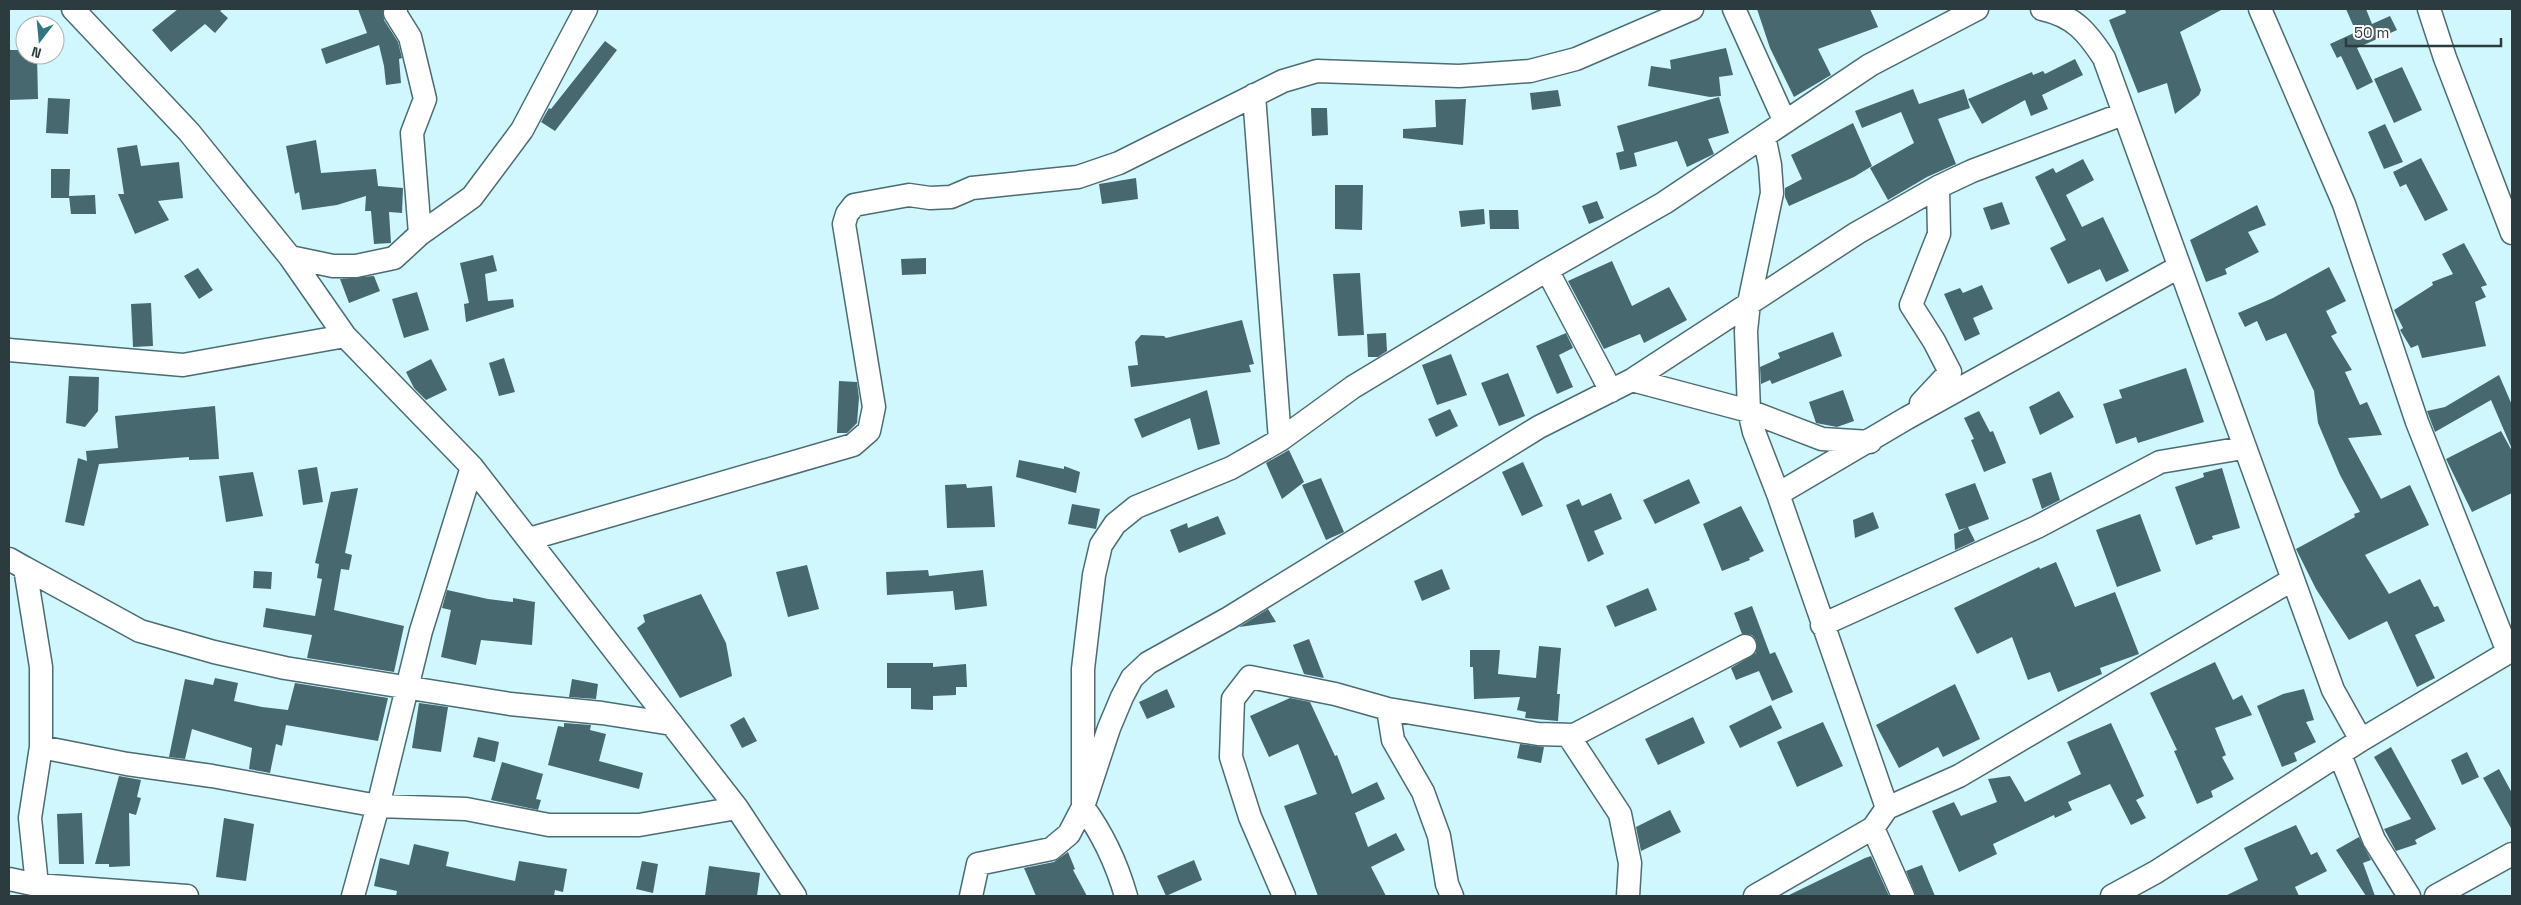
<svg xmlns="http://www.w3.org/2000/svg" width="2521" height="905" viewBox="0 0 2521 905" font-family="'Space Grotesk',sans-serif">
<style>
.building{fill:#46686e}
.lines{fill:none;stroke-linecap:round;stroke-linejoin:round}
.minor-casing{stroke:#4b6c73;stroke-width:25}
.minor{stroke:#fff;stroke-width:22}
</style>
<rect width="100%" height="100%" fill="#d1f7fe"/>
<path class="building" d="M178,9H223L220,11L228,18L215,33L205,24L171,52L152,30Z
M358,9H383L384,20L398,42L402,58L399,59L401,83L386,85L384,66L379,45L326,64L321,49L367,33Z
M1757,9H1870L1878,27L1818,49L1831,75L1794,97L1770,48Z
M2125,9H2223L2180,32L2201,90L2199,95L2175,114L2167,83L2138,93L2109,20L2126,13Z
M2346,9H2366L2372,24L2390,16L2397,30L2357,48L2373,82L2357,90L2341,56L2337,58L2330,44L2356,32Z
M605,41L617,50L555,131L541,122L549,108L551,109Z
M1726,48L1733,75L1719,77L1721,96L1710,97L1648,86L1651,66L1671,69L1670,60Z
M9,50H25V55H37L38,99L9,100Z
M2075,59L2083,75L2042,95L2048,109L2031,116L2025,100L1982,124L1968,99L2032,72L2033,75L2043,71L2045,74Z
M2402,67L2422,110L2394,123L2374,79Z
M1913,89L1919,104L1964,89L1970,108L1938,119L1956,164L1927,177L1888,200L1870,168L1914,143L1901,112L1862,128L1855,111Z
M1558,90L1561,106L1532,110L1530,93Z
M1719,97L1729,133L1708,139L1714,154L1687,167L1677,141L1634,153L1637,166L1620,170L1616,153L1624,151L1617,126Z
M48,98L70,99L68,134L46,133Z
M1466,99L1463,145L1403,138V129L1436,127L1435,100Z
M1311,108H1327L1328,135L1312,136Z
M1853,123L1872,166L1854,177L1789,206L1785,197V188L1802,179L1791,155Z
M2385,124L2403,162L2384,169L2368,132Z
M316,140L321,173L376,169L378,186L403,188L402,213L389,212L391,243L374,244L371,211H365L366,196L337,205L302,210L299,192L295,194L286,146Z
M137,145L141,166L179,162L183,198L158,201L169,220L135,234L118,194H124L117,148Z
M2421,158L2448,210L2425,221L2406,184L2400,187L2393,172Z
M2083,159L2094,180L2066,195L2082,227L2103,217L2129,271L2106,282L2100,269L2068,284L2050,248L2066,240L2035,177L2053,168L2056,173Z
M51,169H70L69,198H51Z
M1136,178L1138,199L1102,204L1099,184Z
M1335,185H1363L1362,230L1335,229Z
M95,195L96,214H71L69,196Z
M1597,201L1604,218L1589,224L1582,206Z
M2002,202L2010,224L1991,230L1983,208Z
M2257,205L2266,225L2248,232L2259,252L2225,269L2227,274L2206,282L2190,240Z
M1484,209L1485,224L1461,227L1459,211Z
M1489,210H1518L1519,229H1490Z
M2464,243L2487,285L2481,287L2486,297L2475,302L2486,346L2422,358L2418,345L2411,348L2400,330L2403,328L2394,310L2433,285L2432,282L2453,274L2442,254Z
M493,255L497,271L485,274L488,301L513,299L514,307L466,322L464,304L469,303L460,263Z
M926,258V274L902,275L901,259Z
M1612,261L1632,306L1669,287L1687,320L1644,343L1640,334L1604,349L1568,281Z
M2329,267L2346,301L2326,311L2337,333L2331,336L2352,370L2345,372L2360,405L2367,402L2382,435L2348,438L2381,499L2410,485L2429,525L2365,555L2389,594L2420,579L2434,607L2438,606L2445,621L2415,635L2435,678L2417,687L2387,621L2349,640L2316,589L2296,549L2355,517L2354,514L2360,512L2340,475L2318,423L2314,391L2286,333L2266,341L2257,321L2245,327L2238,313L2273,298Z
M198,268L213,290L199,299L184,276Z
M1360,273L1364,335L1338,336L1333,274Z
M374,276L380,291L349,303L340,279Z
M1982,285L1993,309L1973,318L1980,334L1965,341L1944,294L1960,288L1963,293Z
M417,292L429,330L404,338L392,299Z
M151,303L153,346L133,347L131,304Z
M1242,320L1254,364L1249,365L1251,372L1131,387L1128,366L1138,365L1135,342L1141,335L1164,336L1166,338Z
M1833,332L1842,356L1772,384L1770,380L1761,384L1760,367L1780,358L1778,353Z
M1386,333L1387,351L1378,357H1368L1367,334Z
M1566,333L1573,348L1559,355L1573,387L1557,394L1536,346Z
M1451,354L1467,395L1437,405L1422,365Z
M504,358L515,392L499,396L489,363Z
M431,359L447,390L426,400L414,388L406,372Z
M2186,368L2204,422L2138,443L2136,437L2116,444L2103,404L2122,398L2119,390Z
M1508,373L1525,416L1499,426L1481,383Z
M2499,375L2512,405V449L2491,400L2435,432L2427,411L2445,407Z
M69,376L99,377L98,411L85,427L66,423Z
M839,381L857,382L859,398L857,423L847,433H837Z
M1207,390L1220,444L1198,450L1190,418L1142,438L1134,419Z
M1843,390L1854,421L1837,427L1816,423L1809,402Z
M2059,391L2074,417L2040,435L2029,407Z
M215,406L219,459L189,460V457L99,464L84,526L65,522L78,458L87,461L86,451L118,448L115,416Z
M1450,409L1458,426L1436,437L1428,419Z
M1979,411L1990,432L1993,431L2006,463L1984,472L1971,440L1974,439L1964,418Z
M2501,431L2512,451V493L2472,512L2446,459Z
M1289,450L1304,482L1282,499L1266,463Z
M1019,460L1064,469V466L1080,472L1076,493L1016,477Z
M1523,462L1543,506L1522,516L1502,472Z
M317,467L323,502L303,505L298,470Z
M2222,468L2240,528L2212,536L2213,539L2196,545L2175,487L2204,477L2203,473Z
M253,472L263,516L226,522L219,476Z
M2051,472L2060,500L2042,509L2032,479Z
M1321,478L1344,532L1326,540L1302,485Z
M1689,479L1700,503L1655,524L1643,500Z
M1975,483L1989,519L1968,527L1975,541L1955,550L1954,534L1966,528L1959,530L1945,494Z
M966,484L967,488L992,486L995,527L947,528L945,485Z
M358,488L345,553L352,555L349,570L341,569L334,610L404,626L394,672L307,658L312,635L263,627L266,608L315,616L322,579L317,578L319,564L315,563L331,492Z
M1611,493L1622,519L1594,531L1604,554L1588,562L1566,505L1579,499L1582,506Z
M1072,504L1100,509L1096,529L1068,524Z
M1741,506L1764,551L1749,558L1750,560L1722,571L1703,524Z
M1873,512L1879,528L1855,538L1853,520Z
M2140,514L2161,571L2117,587L2096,530Z
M1218,516L1226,534L1179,553L1170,530L1187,523L1188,528Z
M2056,562L2075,607L2115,592L2139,654L2100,668L2102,674L2058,692L2050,672L2028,680L2012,637L1977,654L1954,608L2039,567L2040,569Z
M807,565L819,609L788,617L776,572Z
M1442,569L1450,589L1422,601L1414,581Z
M928,570L929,576L983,570L987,606L955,610L953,591L887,595L886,572Z
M254,571L272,572L271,589L253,588Z
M1648,588L1657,610L1615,627L1606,606Z
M447,590L488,599L513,602V598L535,602L532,645L481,640L476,665L441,657L451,610L442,608Z
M701,594L726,643L732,676L680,698L637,628L645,622L643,615Z
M1752,606L1770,654L1775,652L1793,692L1772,701L1759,671L1736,680L1731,668L1756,653V640L1752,635L1742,634L1734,613Z
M1268,609L1276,622L1239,627Z
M1309,639L1324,678L1304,674L1293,645Z
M1539,646L1561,648L1557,694H1560L1558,721L1525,718L1526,712L1517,710L1520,697L1474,699L1473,667H1470V650H1500L1498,674L1536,678Z
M2215,662L2233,700L2242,695L2252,715L2215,728L2226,755L2222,757L2234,779L2211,791L2213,797L2197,804L2174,751L2177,750L2150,693Z
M887,663H933V667L966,664L967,687H956V695L933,696V710L911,709V688H887Z
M215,678L238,683L234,701L262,707L288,710L295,683L388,698L378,741L286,725L282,746L276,744L270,773L249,769L252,748L192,729L185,759L169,757L185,679L213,685Z
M572,679L598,684L596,699L569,697Z
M1955,684L1980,739L1943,757L1938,747L1899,768L1876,725Z
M1167,689L1175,707L1147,719L1139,702Z
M2304,689L2314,720L2306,722L2316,742L2294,753L2297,761L2282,767L2257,706L2283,694Z
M1290,698L1310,702L1335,756L1337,755L1352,794L1377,782L1385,799L1355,813L1368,847L1396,833L1405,850L1371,867L1386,896H1318L1284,806L1317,794L1298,744L1269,757L1250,716Z
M419,703L448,707L441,752L412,748Z
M1771,705L1782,728L1740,748L1729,726Z
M744,717L757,741L742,748L730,725Z
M1693,717L1705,743L1658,765L1645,739Z
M1823,722L1843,766L1797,787L1777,742Z
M564,723L591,725L590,730L606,734L599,761L643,773L639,789L548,765L558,726L564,727Z
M2111,723L2144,796L2136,800L2146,818L2131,825L2110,784L2068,802L2072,810L2055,818L2054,815L1993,844L1997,854L1959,872L1932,811L1954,802L1961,816L1997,802L1988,779L2010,776L2025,802L2081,774L2067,742Z
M478,737L499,742L495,762L473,757Z
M1520,744L1544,747L1541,763L1517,758Z
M2391,747L2436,829L2415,840L2417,844L2396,851L2384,829L2411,819L2374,757Z
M2467,752L2479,777L2462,785L2451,760Z
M502,762L543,774L536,799L541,800L538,810L491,800Z
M2499,769L2512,793V830L2483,778Z
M119,776L141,780L137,797L141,798L136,815L129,813L130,866L109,867V864H95Z
M1670,810L1681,832L1641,851L1636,827Z
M82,813L84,864H59L57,814Z
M224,818L254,824L246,881L216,877Z
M2296,825L2311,855L2317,852L2327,871L2295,887L2299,896H2225L2258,880L2244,848Z
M2359,837L2371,860L2363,863L2375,896H2366L2336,850Z
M414,844L449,852L446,866L515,881L519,861L567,869L563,892L555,890L554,896H396L397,891L374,886L380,858L409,865Z
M1068,852L1075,869L1073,870L1087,896H1036L1024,868L1054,862Z
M1871,856L1889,896H1787L1865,858Z
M1194,860L1202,880L1166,896L1157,876Z
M642,861L658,864L653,893L636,889Z
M1922,865L1935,896H1916L1906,871Z
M709,866L760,873L757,896H705Z"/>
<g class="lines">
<g class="minor-casing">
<path id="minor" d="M73,9L189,132L290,257L345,336L472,467L737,808L795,896
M396,9L395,13L410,37L425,99L412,133L420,234
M1734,9L1785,122
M2042,9C2074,16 2087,32 2104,58L2333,690L2361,740L2156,872L2112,896
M2260,9L2344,204L2417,422L2508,652
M2429,9L2445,58L2512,233
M1254,95L1280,440
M1764,136L1770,165L1772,193L1749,303L1746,331L1749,411L1754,432L1778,494L1887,808
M290,257L333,266H356L394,258L420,234L472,197L522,130L586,9
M1547,270L1611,391
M9,350L183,365L345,336
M1632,380L1749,411L1822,439L1870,442
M1921,403L1950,372L1934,341L1911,305L1939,234L1938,187
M1778,494L1907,418L2179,267
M529,539L853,445L869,431L874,407L844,224L847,214L854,205L909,195L930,198L951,197L972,188L1078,177L1119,163L1283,81L1317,71L1459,76L1530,71L1576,59L1692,9
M9,559L25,568L41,667V747
M25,568L140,631L214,652L285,668L510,704L602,713L672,724
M1822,625L2037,527L2160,462L2243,448
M1388,709L1393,740L1423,792L1439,836L1447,884L1452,896
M1568,735L1620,814L1630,863L1628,896
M2361,740L2512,650
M2340,755L2374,840L2409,896
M1873,828L1903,896
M9,879L37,885L187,896
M37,885L30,818L41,747L127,764L212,776L378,806L421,631L472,467
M353,896L378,806L466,809L549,825H639L737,808
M971,896L978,864L1051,849L1069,834L1083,807L1109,728L1122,697L1132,678L1148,663L1229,618L1539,427L1632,380L1857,233L1938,187L1972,171L2123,114
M1126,896C1117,865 1103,834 1083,807V669L1094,575L1101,545L1115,524L1136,507L1231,468L1280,440L1353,387L1547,270L1664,203L1870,65L1977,9
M1284,896L1250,817L1231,757L1233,699L1250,677L1335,694L1388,709L1538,734L1574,735L1745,646
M1755,896L1873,828L1887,808L1959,776L2292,580
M2436,896L2512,854"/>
</g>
<use href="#minor" class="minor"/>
</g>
<rect width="2521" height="905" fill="none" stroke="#2c3b3e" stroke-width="20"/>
<g transform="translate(40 40) rotate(196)"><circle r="24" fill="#ffffff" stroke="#abb1b2"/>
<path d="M0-4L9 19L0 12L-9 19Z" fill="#2f7582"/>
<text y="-8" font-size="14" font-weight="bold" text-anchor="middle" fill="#2c3b3e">N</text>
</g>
<path d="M2346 38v8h155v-8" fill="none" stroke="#2c3b3e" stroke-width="2.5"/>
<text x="2354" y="38" font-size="15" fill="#2c3b3e" stroke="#ffffff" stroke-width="4" paint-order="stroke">50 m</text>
</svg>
